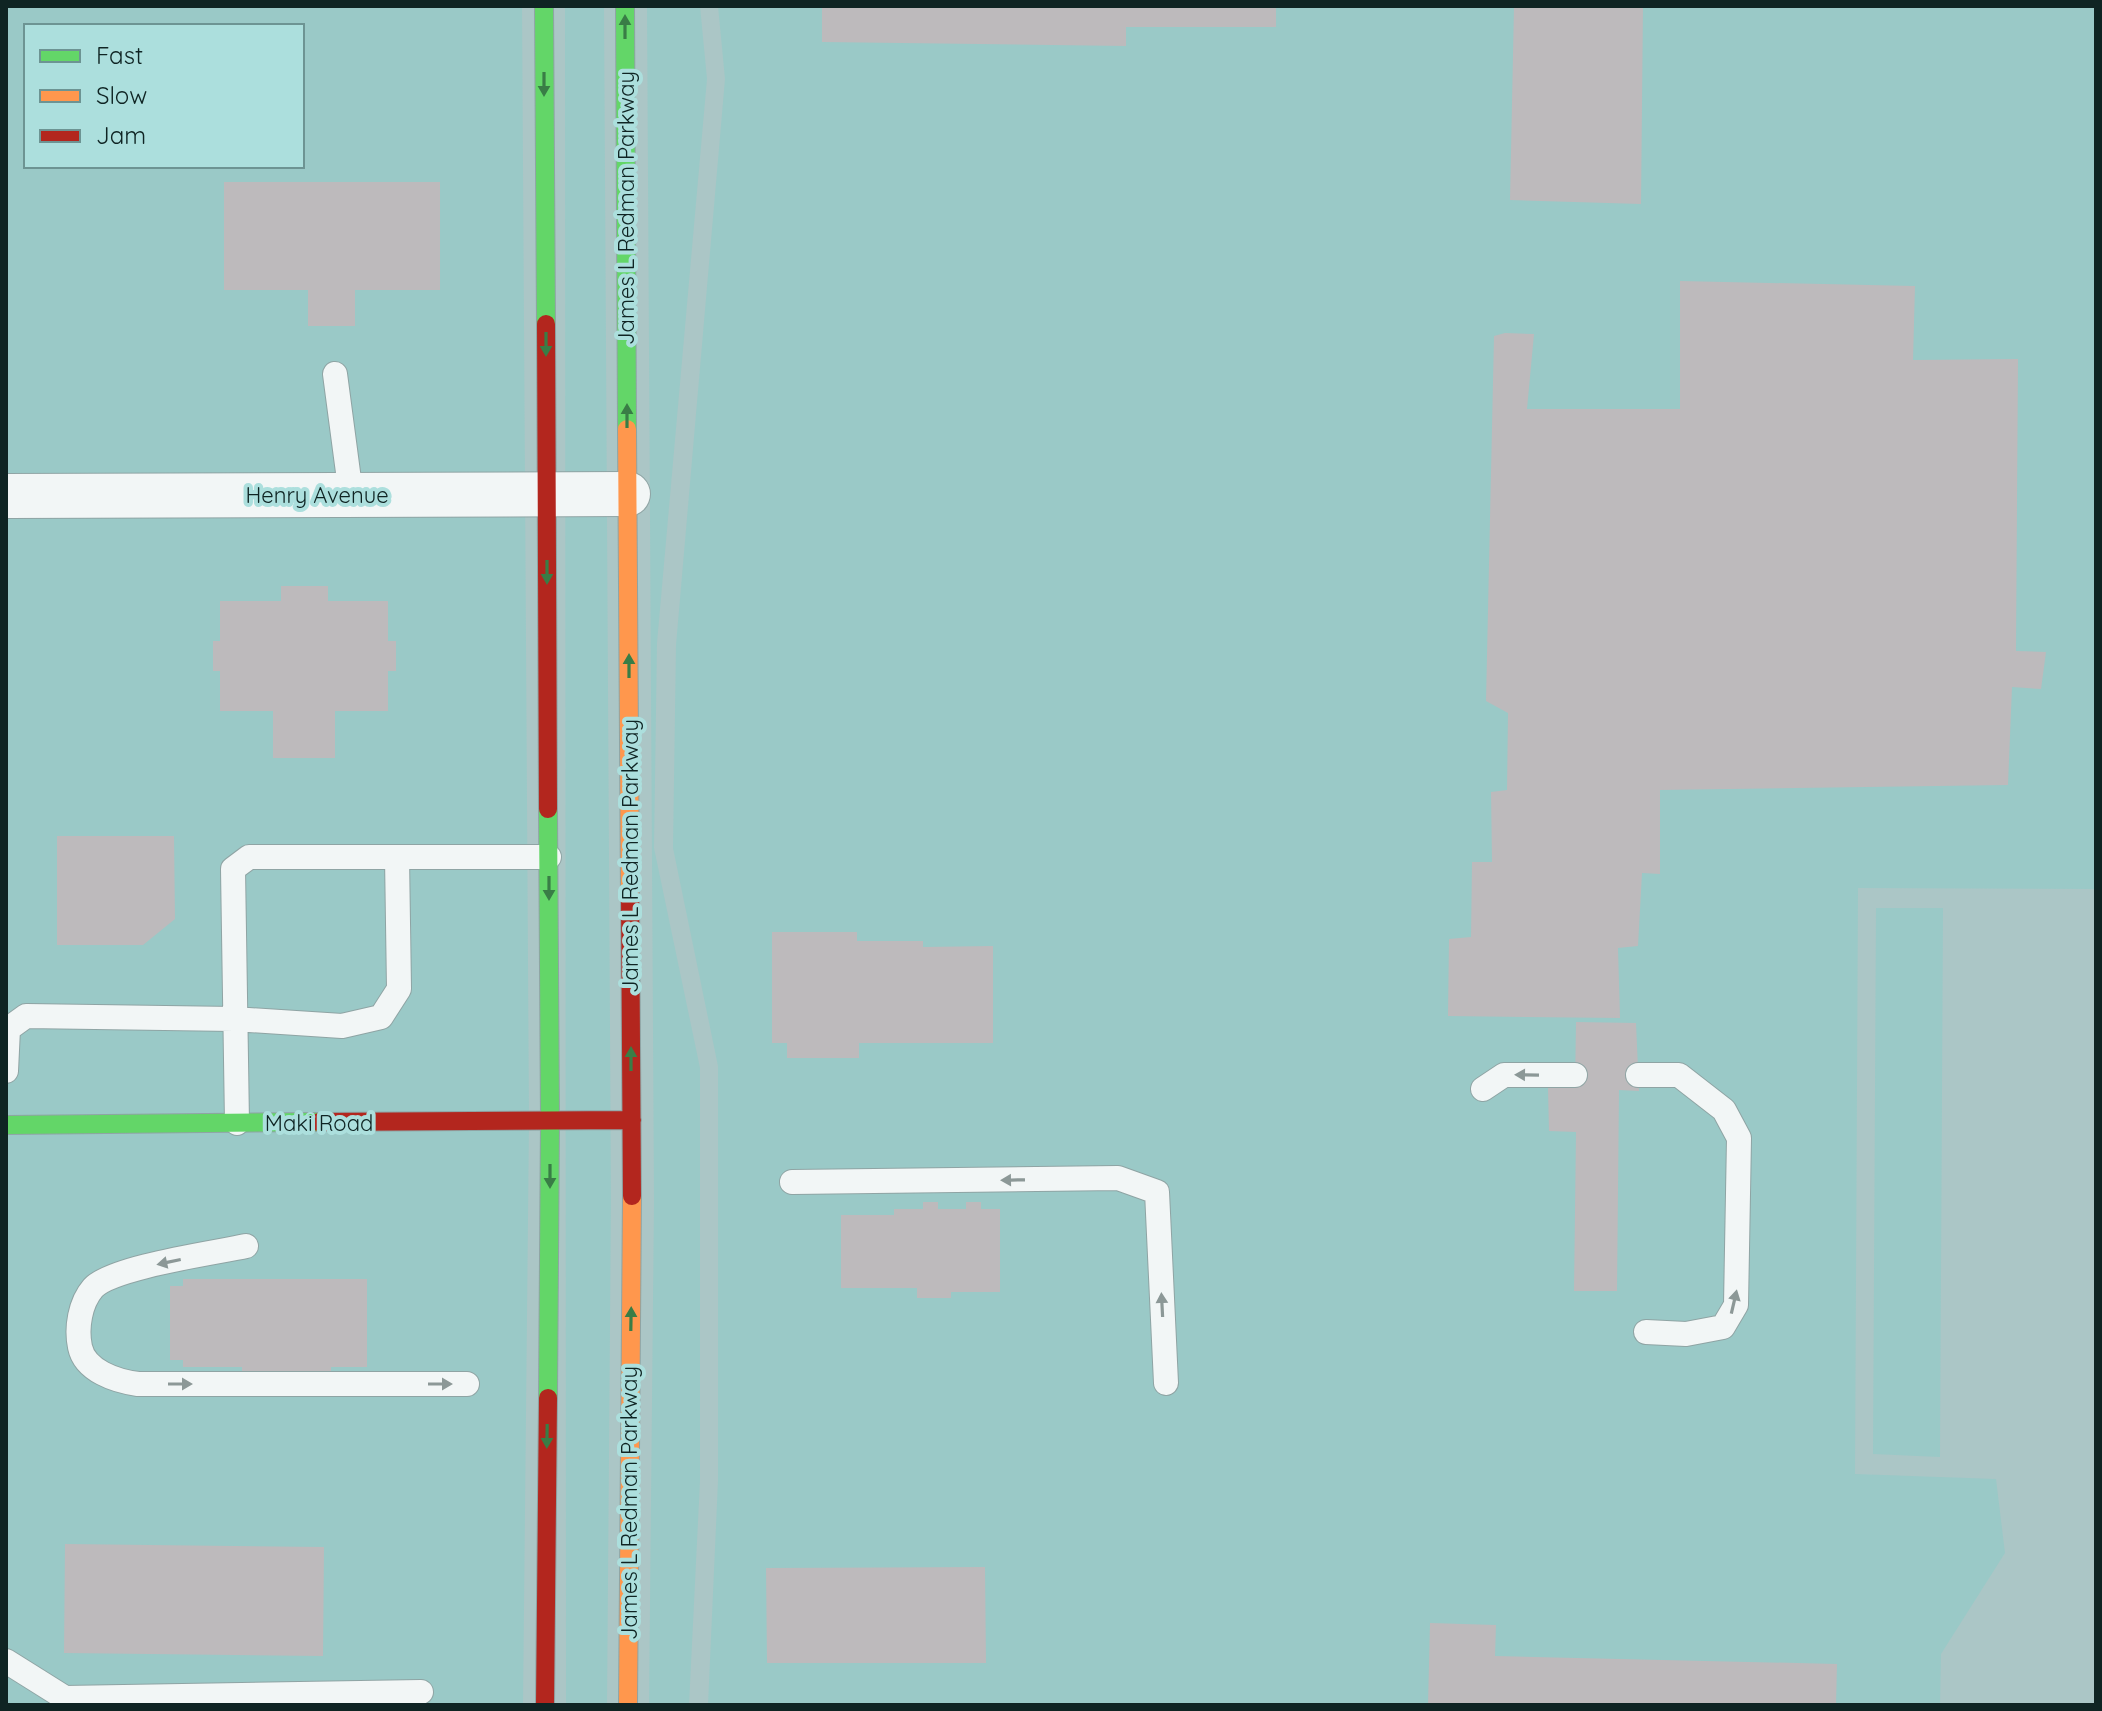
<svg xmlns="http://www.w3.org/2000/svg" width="2102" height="1711" viewBox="0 0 2102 1711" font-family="Quicksand,sans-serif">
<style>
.built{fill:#9ac9c7;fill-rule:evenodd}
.building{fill:#bdbabc}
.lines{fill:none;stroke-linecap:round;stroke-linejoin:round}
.lane-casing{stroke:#8fa4a4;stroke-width:26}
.street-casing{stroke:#8fa4a4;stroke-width:46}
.fast-casing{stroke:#8fa4a4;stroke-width:20}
.slow-casing{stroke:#8fa4a4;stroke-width:20}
.jam-casing{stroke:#8fa4a4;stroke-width:20}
.lane{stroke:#f2f6f6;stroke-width:24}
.street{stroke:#f2f6f6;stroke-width:44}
.fast{stroke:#63d668;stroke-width:18}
.slow{stroke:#ff974d;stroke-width:18}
.jam{stroke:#b3261e;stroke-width:18}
.oneway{fill:#397d46}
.oneway2{fill:#8c9897}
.labels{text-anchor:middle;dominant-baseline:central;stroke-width:8;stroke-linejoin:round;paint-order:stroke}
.street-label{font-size:22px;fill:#0f2423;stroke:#acdfdd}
</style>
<rect width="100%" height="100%" fill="#abc6c6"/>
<path class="built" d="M6,6H522L529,1121L523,1705H6ZM26,26H302V166H26Z
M565,6H604L611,1201L607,1705H566Z
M647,6H700L707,79L657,643L654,848L700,1068V1481L689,1705H649L654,1201Z
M718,6H2096V889L1858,888L1855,1474L1996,1479L2005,1553L1941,1654L1940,1705H708L718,1481V1066L673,848L676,645L725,79Z
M1876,908H1943L1940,1457L1873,1454Z"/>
<path class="building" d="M822,6H1276V27H1126V46L822,42Z
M1514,6H1643L1641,204L1510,200Z
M224,182H440V290H355V326H308V290H224Z
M1680,281L1915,286L1913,360L2018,359L2016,651L2046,652L2041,689L2012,687L2008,785L1660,790V874L1642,873L1638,946L1618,948L1620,1018L1448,1016L1449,939L1471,937L1472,862H1492L1491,792L1507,790L1508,713L1486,701L1494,336L1505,333L1534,334L1527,409H1680Z
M281,586H328V601H388V641H396V671H388V711H335V758H273V711H220V671H213V641H220V601H281Z
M57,836H174L175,919L143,945H57Z
M772,932H857V941H923V947L993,946V1043H859V1058H787V1043H772Z
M1576,1022L1636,1023L1639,1091L1619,1090L1617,1291H1574L1576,1132L1549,1131L1548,1088L1575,1086Z
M923,1202H938V1209H966V1202H981V1209H1000V1292H951V1298H917V1288H841V1215H894V1209H923Z
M183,1279H367V1367H331V1379H242V1367H183V1360H170V1286H183Z
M65,1544L324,1547L323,1656L64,1653Z
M985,1567L986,1663H767L766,1568Z
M1430,1623L1496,1625L1495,1656L1837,1664L1836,1705H1428Z"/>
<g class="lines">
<g class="lane-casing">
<path id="lane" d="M335,374L351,495
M6,1071L8,1029L26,1016L234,1019L342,1026L381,1017L399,989L397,857H549
M1638,1075H1679L1724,1110L1739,1138L1736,1305L1723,1327L1686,1334L1646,1332
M1483,1089L1504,1075H1575
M237,1123L233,869L249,857H397
M792,1182L1118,1178L1157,1192L1166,1383
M246,1246C214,1253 112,1267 93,1288C80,1303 76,1328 80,1347C85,1371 116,1381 138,1384H467
M6,1661L65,1698L421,1692"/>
</g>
<g class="street-casing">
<path id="street" d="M6,496L628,494"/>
</g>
<g class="fast-casing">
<path id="fast" d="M544,6L546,324
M625,6L627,429
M6,1125L319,1122
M548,1398L550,1121L548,809"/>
</g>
<g class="slow-casing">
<path id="slow" d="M627,429L630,895
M628,1705L632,1196"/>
</g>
<g class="jam-casing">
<path id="jam" d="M546,324L548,809
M630,895L632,1196
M319,1122L632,1120
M545,1705L548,1398"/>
</g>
<use href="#lane" class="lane"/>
<use href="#street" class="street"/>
<use href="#fast" class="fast"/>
<use href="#slow" class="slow"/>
<use href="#jam" class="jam"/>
</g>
<defs><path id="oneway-solid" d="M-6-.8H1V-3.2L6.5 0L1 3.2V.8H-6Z" transform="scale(2)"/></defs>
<g class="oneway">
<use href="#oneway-solid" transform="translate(625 27) rotate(-90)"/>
<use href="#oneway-solid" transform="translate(544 84) rotate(90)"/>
<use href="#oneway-solid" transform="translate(546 344) rotate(90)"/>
<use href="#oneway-solid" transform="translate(627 416) rotate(-90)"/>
<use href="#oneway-solid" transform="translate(547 572) rotate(90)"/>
<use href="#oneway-solid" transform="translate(629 666) rotate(-90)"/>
<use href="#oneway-solid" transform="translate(549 888) rotate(90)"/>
<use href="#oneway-solid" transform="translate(631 1059) rotate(-90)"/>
<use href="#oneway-solid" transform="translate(550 1176) rotate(90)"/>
<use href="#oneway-solid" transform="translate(631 1319) rotate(-89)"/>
<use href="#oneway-solid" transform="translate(547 1436) rotate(91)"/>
</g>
<g class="oneway2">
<use href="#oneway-solid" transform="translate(1527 1075) rotate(-179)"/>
<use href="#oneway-solid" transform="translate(1013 1180) rotate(179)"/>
<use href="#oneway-solid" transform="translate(169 1262) rotate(168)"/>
<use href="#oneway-solid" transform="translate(1734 1302) rotate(-77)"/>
<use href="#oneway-solid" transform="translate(1162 1305) rotate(-93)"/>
<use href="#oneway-solid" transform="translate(180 1384)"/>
<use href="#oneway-solid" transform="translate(440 1384)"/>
</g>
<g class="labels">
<g class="street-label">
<text transform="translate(626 208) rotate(-90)">James L Redman Parkway</text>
<text x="317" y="495">Henry Avenue</text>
<text transform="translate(630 856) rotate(-90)">James L Redman Parkway</text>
<text x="319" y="1123">Maki Road</text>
<text transform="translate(629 1503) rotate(-90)">James L Redman Parkway</text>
</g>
</g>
<rect width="2102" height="1711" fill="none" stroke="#0f2423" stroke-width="16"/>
<rect x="24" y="24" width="280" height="144" fill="#acdfdd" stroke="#6d9493" stroke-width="2"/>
<rect x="40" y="50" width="40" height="12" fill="#63d668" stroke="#6d9493" stroke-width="2"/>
<text x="96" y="64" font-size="24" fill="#0f2423">Fast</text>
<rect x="40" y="90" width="40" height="12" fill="#ff974d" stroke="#6d9493" stroke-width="2"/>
<text x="96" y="104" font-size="24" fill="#0f2423">Slow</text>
<rect x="40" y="130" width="40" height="12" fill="#b3261e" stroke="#6d9493" stroke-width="2"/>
<text x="96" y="144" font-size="24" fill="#0f2423">Jam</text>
</svg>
